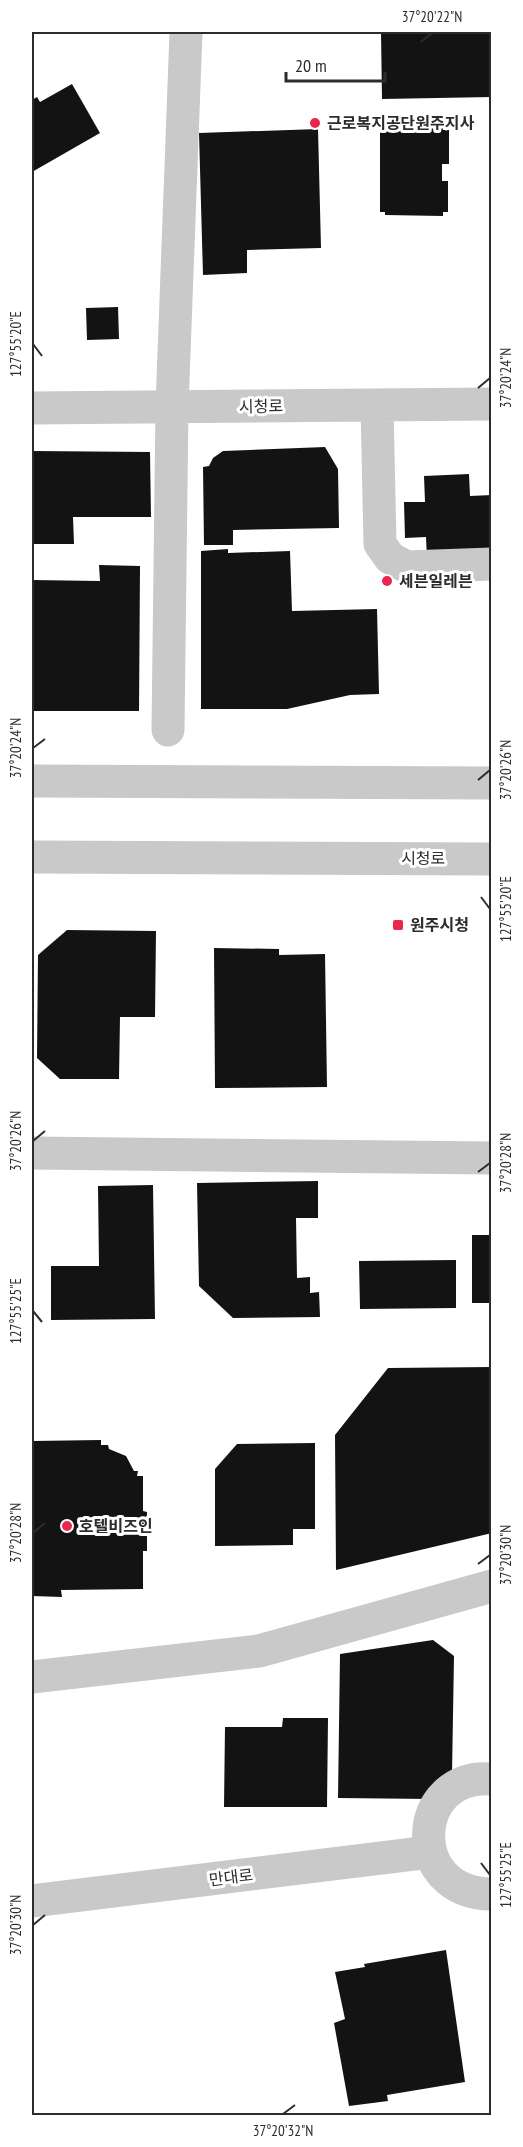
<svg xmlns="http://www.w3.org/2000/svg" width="523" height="2147" viewBox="0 0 523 2147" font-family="'PT Sans Narrow','Noto Sans KR',sans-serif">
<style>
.building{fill:#131313}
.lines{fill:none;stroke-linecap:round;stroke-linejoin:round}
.minor{stroke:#c9c9c9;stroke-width:33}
.ticks{fill:none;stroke:#2c2c2c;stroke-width:2}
.poi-dot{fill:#e9274c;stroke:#fff;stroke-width:2}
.labels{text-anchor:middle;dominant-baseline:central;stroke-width:6;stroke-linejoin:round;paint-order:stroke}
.poi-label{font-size:16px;font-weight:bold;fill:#2c2c2c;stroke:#fff;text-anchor:start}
.street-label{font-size:16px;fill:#2c2c2c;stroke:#fff}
.neatline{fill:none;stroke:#2c2c2c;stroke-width:2}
.ticks-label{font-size:15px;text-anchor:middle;fill:#2c2c2c}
</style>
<rect width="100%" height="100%" fill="#fff"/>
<path class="building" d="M381,32H492V97L382,99Z
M72,84L100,133L32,172V100L37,97L40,102Z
M385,127H443V130H449V164H442V181H448V212H443V216L385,215V212H380V130H385Z
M318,129L321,248L247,250V273L203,275L199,133Z
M118,307L119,339L87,340L86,308Z
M325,447L338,469L339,528L233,530V545H204L203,467L209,466L213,458L223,451Z
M32,451L150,452L151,517H73L74,544H32Z
M469,474L470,496L492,495V557L427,560L426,537L405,538L404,502H425L424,476Z
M228,549V553L290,551L292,611L377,609L379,694L350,695L287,709H201V551Z
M99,565L140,566L139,711H32V580L100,581Z
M67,930L156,931L155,1017H120L119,1079H60L37,1058L38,955Z
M214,948L279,949V955L325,954L327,1087L215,1088Z
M318,1181V1218H296L297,1278L310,1277V1293L319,1292L320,1317L233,1318L199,1286L197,1183Z
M153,1185L155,1319L51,1320V1266H99L98,1186Z
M472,1235H492V1303H472Z
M456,1260V1308L360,1309L359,1261Z
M492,1367V1533L336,1570L335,1435L388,1368Z
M101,1440V1445H108L109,1449L126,1456L134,1471H138L137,1476H143V1511L147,1512V1551H143V1589L61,1590L62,1597L32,1596V1441Z
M315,1443V1529H293V1545L215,1546V1469L237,1444Z
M433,1640L454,1656L452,1774L431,1799L338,1798L340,1654Z
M283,1718H328L327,1807H224L225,1727H282Z
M446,1950L465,2082L387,2095L388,2101L349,2106L334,2023L345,2019L335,1972L365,1967L364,1964Z"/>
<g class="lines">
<path class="minor" d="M377,405L380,544L390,558L407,567L492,564
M32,408L492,404
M168,730L172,407L186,32
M32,781L492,783
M32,857L492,859
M32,1153L492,1158
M32,1677L259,1651L492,1586
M492,1779C411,1772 404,1894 492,1894
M32,1901L430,1852"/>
</g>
<path class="ticks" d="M421,42L432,33M33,344L42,356M478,388L490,378M33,748L45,739M478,780L490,770M481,897L490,909M33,1141L45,1131M478,1172L490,1163M33,1311L42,1322M33,1533L45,1523M478,1564L490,1555M481,1863L490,1875M33,1925L45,1915M283,2114L295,2105"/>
<g class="poi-dot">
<circle cx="315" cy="123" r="6"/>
<circle cx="387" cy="581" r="6"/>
<rect x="392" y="919" width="12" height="12" rx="3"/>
<circle cx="67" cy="1526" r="6"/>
</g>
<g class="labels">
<g class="poi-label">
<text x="327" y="123">근로복지공단원주지사</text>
<text x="399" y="581">세븐일레븐</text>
<text x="410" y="925">원주시청</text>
<text x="79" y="1526">호텔비즈인</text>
</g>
<g class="street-label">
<text transform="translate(261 406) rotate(-1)">시청로</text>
<text x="423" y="858">시청로</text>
<text transform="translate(231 1877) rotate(-7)">만대로</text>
</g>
</g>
<rect width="523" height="2147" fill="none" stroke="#ffffff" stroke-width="66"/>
<path d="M286 72v9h99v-9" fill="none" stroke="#2c2c2c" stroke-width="3"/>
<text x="295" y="72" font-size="18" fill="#2c2c2c" stroke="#ffffff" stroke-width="4.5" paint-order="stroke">20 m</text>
<rect x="33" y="33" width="457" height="2081" class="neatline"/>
<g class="ticks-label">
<text x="432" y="22">37°20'22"N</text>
<text transform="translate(16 344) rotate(-90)" y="5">127°55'20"E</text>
<text transform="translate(506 378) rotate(-90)" y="5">37°20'24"N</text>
<text transform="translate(16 748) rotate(-90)" y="5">37°20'24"N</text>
<text transform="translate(506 770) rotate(-90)" y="5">37°20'26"N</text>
<text transform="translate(506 909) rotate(-90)" y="5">127°55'20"E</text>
<text transform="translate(16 1141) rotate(-90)" y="5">37°20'26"N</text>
<text transform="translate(506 1163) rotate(-90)" y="5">37°20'28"N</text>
<text transform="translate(16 1311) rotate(-90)" y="5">127°55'25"E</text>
<text transform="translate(16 1533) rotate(-90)" y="5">37°20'28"N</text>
<text transform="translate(506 1555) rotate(-90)" y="5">37°20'30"N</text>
<text transform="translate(506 1875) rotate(-90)" y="5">127°55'25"E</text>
<text transform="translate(16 1925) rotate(-90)" y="5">37°20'30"N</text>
<text x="283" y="2136">37°20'32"N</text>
</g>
</svg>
